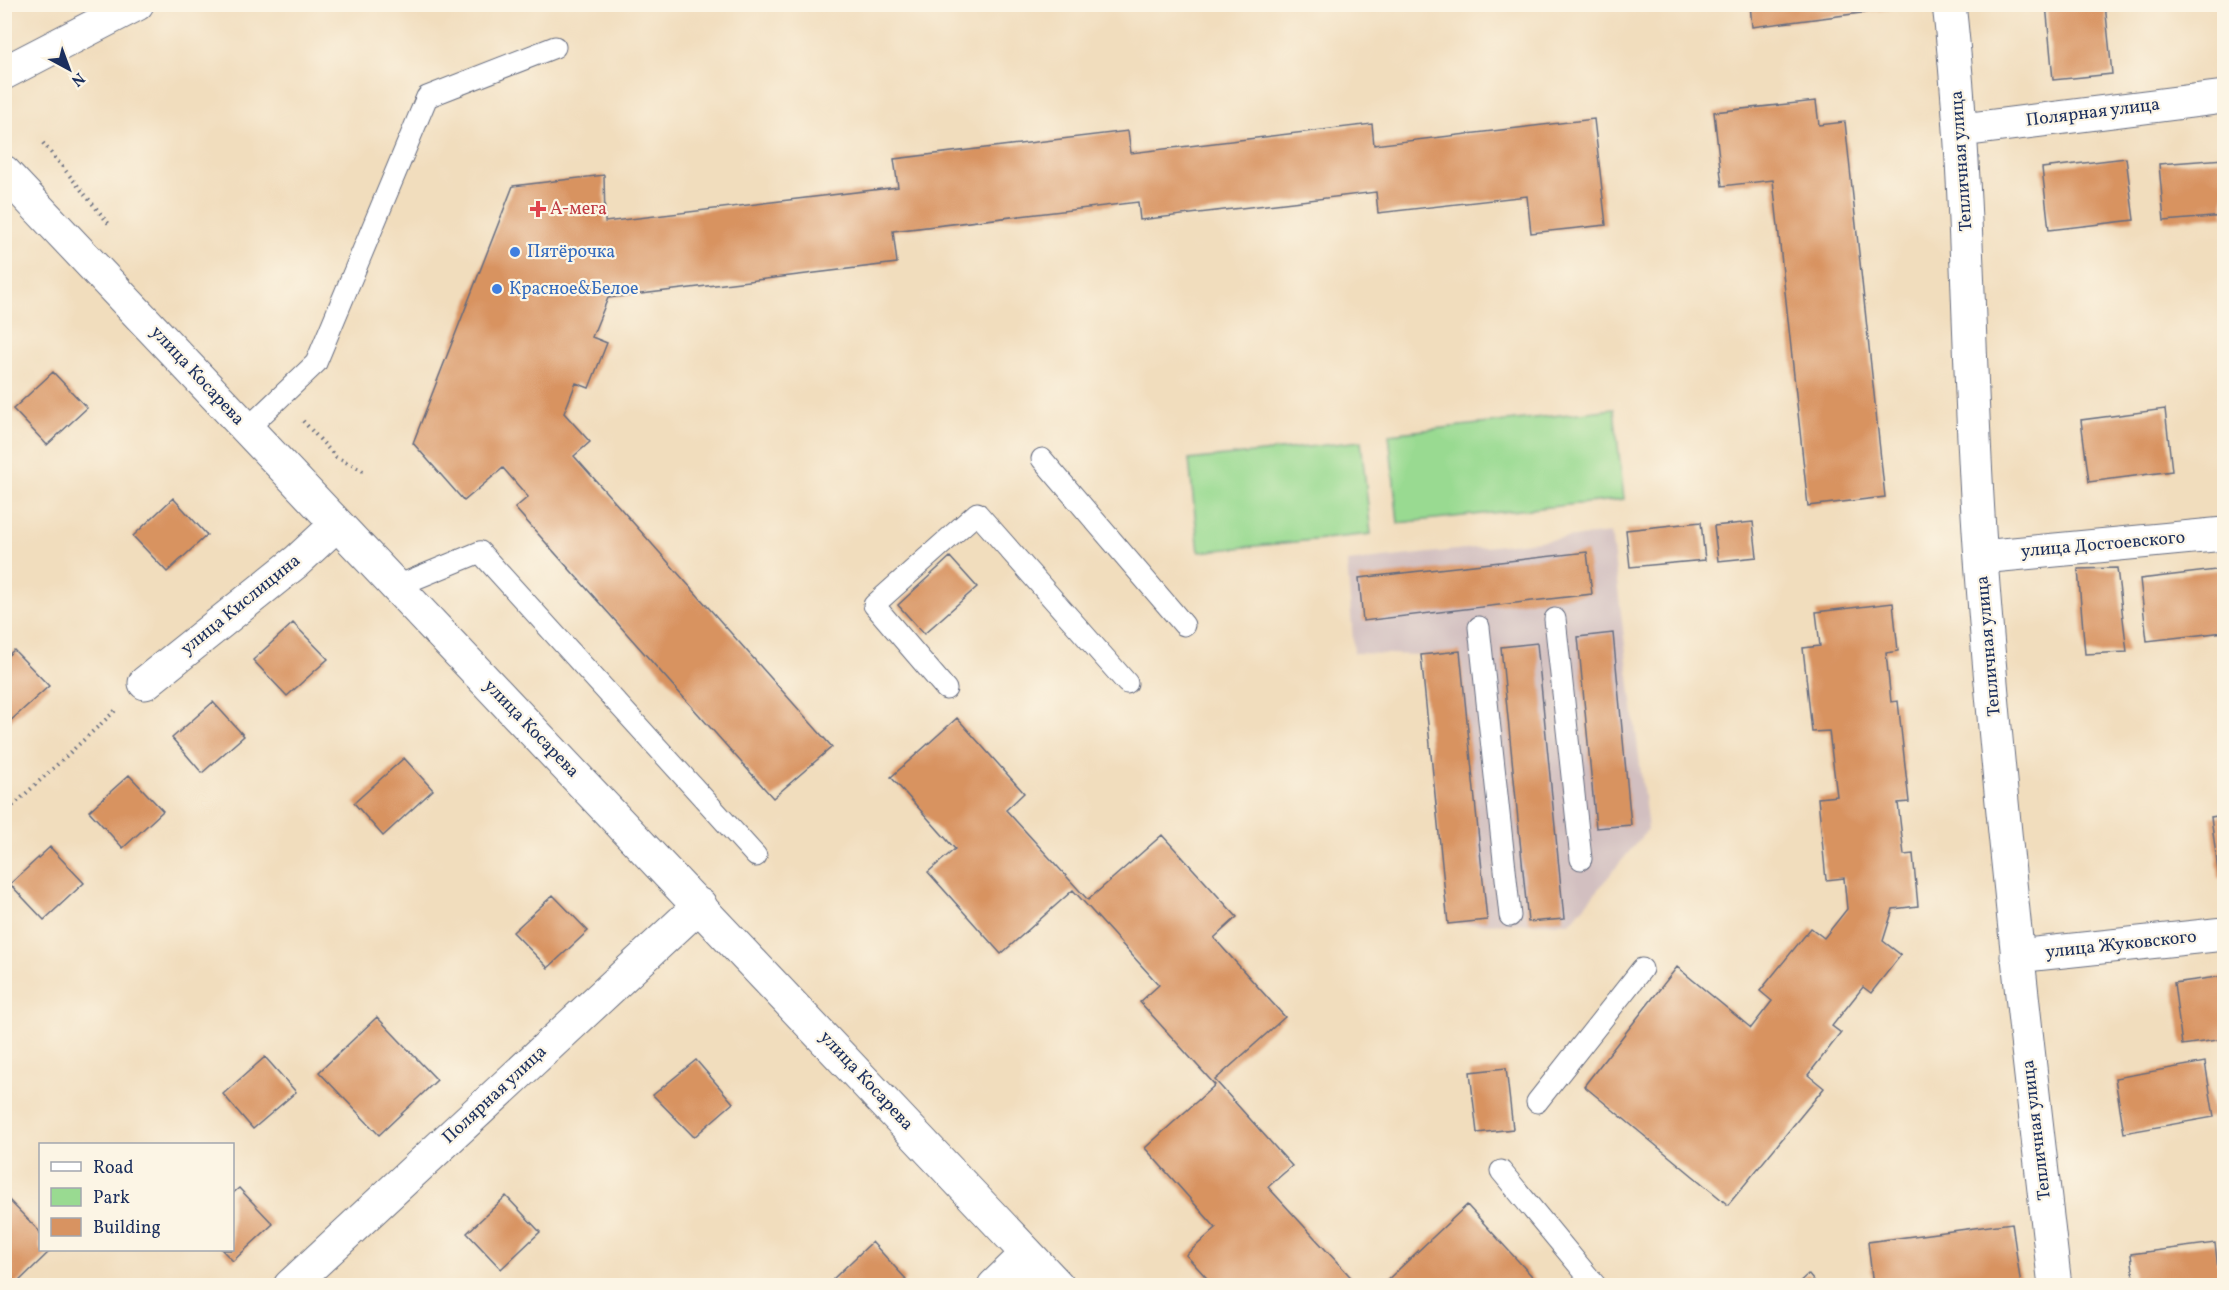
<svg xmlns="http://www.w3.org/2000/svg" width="2229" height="1290" viewBox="0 0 2229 1290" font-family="Vollkorn,serif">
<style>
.industrial{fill:#d2bfc0}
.green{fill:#99da91;stroke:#5a8478;stroke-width:1.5}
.building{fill:#d89361}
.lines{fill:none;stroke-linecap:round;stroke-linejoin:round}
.service-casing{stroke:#666c7f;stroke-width:23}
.minor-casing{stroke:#666c7f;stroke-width:35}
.tertiary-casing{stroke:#666c7f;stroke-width:35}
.primary-casing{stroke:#666c7f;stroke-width:35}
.path{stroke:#666c7f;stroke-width:4;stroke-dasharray:1.5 4.5;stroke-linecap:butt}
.service{stroke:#fff;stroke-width:21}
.minor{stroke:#fff;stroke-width:33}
.tertiary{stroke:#fff;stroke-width:33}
.primary{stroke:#fff;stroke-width:33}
.tram{stroke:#1b2f5e;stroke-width:1.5}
.health-dot{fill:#e0444e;stroke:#fcf5e5;stroke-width:2}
.shop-dot{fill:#3f7fe0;stroke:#fcf5e5;stroke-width:2}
.labels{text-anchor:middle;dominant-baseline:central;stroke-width:4.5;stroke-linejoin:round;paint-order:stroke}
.street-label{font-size:18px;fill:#1b2f5e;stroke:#fcf5e5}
.health-label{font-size:18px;fill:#be3a42;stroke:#fcf5e5;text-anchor:start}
.shop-label{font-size:18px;fill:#366cbe;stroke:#fcf5e5;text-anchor:start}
</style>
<rect width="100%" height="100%" fill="#fcf5e5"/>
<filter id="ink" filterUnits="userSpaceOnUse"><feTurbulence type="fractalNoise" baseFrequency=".0167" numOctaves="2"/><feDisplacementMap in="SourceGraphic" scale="12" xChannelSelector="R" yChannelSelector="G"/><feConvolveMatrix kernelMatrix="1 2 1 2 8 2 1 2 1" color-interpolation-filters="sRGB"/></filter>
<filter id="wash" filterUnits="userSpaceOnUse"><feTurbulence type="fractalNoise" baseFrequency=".008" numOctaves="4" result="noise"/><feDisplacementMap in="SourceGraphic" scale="24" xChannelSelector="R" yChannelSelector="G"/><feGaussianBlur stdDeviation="1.35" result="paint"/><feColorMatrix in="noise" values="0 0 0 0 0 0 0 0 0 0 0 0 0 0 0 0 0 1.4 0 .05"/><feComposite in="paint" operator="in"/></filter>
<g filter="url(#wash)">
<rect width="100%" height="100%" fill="#f1ddbd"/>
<path class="industrial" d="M1611,533L1648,829L1570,923L1448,924L1421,655L1354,653L1347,562Z"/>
<path class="green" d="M1614,409L1624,499L1398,523L1389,434Z
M1361,441L1371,534L1199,552L1189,460Z"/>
<g id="blocks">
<path class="building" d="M1750,4H1891L1892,9L1752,27Z
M2046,4H2105L2112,74L2053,80Z
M1816,101L1819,125L1845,122L1885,497L1808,506L1773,180L1722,186L1714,112Z
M1594,119L1606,225L1531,233L1527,196L1378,213L1376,192L1140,220L1138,202L893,231L897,263L608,298L592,337L607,343L589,388L576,383L564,413L590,442L574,456L832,747L773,798L515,508L528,497L503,468L464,501L413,443L513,186L604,175L605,222L898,187L894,159L1128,131L1131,153L1372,124L1374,145Z
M2126,158L2134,220L2049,230L2042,168Z
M2224,159V216L2164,221L2159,164Z
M53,372L87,408L47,445L13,409Z
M2165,409L2172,471L2089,482L2081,420Z
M173,498L207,535L167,572L133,536Z
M1701,522L1705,560L1630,567L1626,530Z
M1753,522L1757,557L1718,561L1714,526Z
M1587,552L1592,594L1363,621L1359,578Z
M950,557L977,587L924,634L898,605Z
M2117,568L2127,652L2085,654L2078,569Z
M2224,569V632L2147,641L2140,579Z
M1893,603L1898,651L1886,653L1891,702L1898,701L1909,802L1898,803L1904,855L1913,854L1918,906L1893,909L1883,941L1901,955L1871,993L1863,987L1832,1026L1841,1033L1808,1075L1824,1088L1728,1205L1584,1086L1677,967L1751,1028L1772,1001L1760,991L1811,928L1824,938L1847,909L1844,878L1826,880L1818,798L1837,796L1829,731L1812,732L1803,648L1820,646L1816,612Z
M293,623L328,659L287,696L253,660Z
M1613,633L1631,825L1596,828L1578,637Z
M1537,643L1564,919L1528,922L1501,647Z
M14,650L49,686L8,723L4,719V659Z
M1460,651L1487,920L1448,924L1421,655Z
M213,702L244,736L202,773L172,738Z
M957,718L1024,793L1006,810L1088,900L1162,835L1237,917L1214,938L1285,1017L1215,1080L1292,1166L1268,1187L1359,1286H1214L1186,1255L1216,1228L1145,1148L1215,1085L1140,1002L1159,985L1073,890L1001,954L928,872L955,849L891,777Z
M404,758L433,790L383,836L354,803Z
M129,775L163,811L123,848L89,811Z
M2224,815V878H2219L2211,817Z
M50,847L84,883L44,920L10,884Z
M553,895L588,931L548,968L513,932Z
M2224,976V1039L2182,1045L2174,983Z
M377,1017L437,1080L379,1135L319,1072Z
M265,1057L296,1092L253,1129L223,1094Z
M696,1060L733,1103L694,1137L653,1095Z
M2205,1062L2214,1117L2124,1133L2115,1078Z
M1506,1068L1513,1129L1477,1133L1470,1072Z
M239,1188L273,1224L233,1261L222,1250H232V1194Z
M4,1195L40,1232V1250H51L14,1286H4Z
M506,1196L540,1232L501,1269L467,1233Z
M1467,1205L1541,1286H1381Z
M2012,1223L2021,1286H1873L1868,1242Z
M872,1242L906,1279L899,1286H839L833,1279Z
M2215,1243L2220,1286H2135L2131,1254Z
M1808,1274L1818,1286H1795Z"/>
</g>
</g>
<g filter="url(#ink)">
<use href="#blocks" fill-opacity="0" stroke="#666c7f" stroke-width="1.5"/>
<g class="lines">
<g class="service-casing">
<path id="service" d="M247,429L316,363L427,97L555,47
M1042,459L1184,625
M395,587L480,552L756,856
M1555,619L1581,859
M1479,627L1510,916
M946,689L874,605L977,513L1127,683
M1537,1102L1642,969
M1501,1171L1596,1286"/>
</g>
<g class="minor-casing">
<path id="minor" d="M1949,4C1970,189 1967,374 1981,559C1999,802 2027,1044 2055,1286
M1962,130L2224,97
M1981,557L2224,534
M145,683L296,562L336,525
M2017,956L2224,934
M290,1286L700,905
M994,1286L1027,1254"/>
</g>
<g class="tertiary-casing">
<path id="tertiary" d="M4,172L1058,1286"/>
</g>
<g class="primary-casing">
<path id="primary" d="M4,73L137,4"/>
</g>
<path class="path" d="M43,143L109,224
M303,421L336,457L365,472
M4,814L118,708"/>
<use href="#service" class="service"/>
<use href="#minor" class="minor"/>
<use href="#tertiary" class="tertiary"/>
<use href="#primary" class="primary"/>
<path class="tram" d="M4,10L12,4"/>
</g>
</g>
<path class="health-dot" d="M535 200h6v6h6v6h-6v6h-6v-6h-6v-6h6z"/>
<g class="shop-dot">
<circle cx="515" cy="252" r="6"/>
<circle cx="497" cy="289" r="6"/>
</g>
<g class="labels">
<g class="street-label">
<text transform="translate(2093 113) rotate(-7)">Полярная улица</text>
<text transform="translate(1962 161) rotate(-94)">Тепличная улица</text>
<text transform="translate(197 376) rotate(47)">улица Косарева</text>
<text transform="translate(2103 545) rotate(-5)">улица Достоевского</text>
<text transform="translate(241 605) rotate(-39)">улица Кислицина</text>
<text transform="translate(1989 646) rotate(-95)">Тепличная улица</text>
<text transform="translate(531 729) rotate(46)">улица Косарева</text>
<text transform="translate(2121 945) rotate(-6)">улица Жуковского</text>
<text transform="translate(866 1081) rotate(47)">улица Косарева</text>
<text transform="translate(495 1095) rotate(-43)">Полярная улица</text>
<text transform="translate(2037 1130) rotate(-97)">Тепличная улица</text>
</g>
<g class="health-label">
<text x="550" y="209">А-мега</text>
</g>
<g class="shop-label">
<text x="527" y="252">Пятёрочка</text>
<text x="509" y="289">Красное&amp;Белое</text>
</g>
</g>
<rect width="2229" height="1290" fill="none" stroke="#fcf5e5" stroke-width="24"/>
<rect x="39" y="1143" width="195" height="108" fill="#fcf5e5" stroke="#a2a6af" stroke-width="1.5"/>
<rect x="51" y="1162" width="30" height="9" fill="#ffffff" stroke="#a2a6af" stroke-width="1.5"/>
<text x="93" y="1173" font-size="18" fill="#1b2f5e">Road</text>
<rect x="51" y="1188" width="30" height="18" fill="#99da91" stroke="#a2a6af" stroke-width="1.5"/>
<text x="93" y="1203" font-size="18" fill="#1b2f5e">Park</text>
<rect x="51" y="1218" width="30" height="18" fill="#d89361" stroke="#a2a6af" stroke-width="1.5"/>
<text x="93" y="1233" font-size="18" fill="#1b2f5e">Building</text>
<g transform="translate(69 69) rotate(139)" stroke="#fcf5e5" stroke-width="4.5" paint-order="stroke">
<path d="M0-4.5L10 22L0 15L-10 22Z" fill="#1b2f5e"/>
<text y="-9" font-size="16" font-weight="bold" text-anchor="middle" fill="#1b2f5e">N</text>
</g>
</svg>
